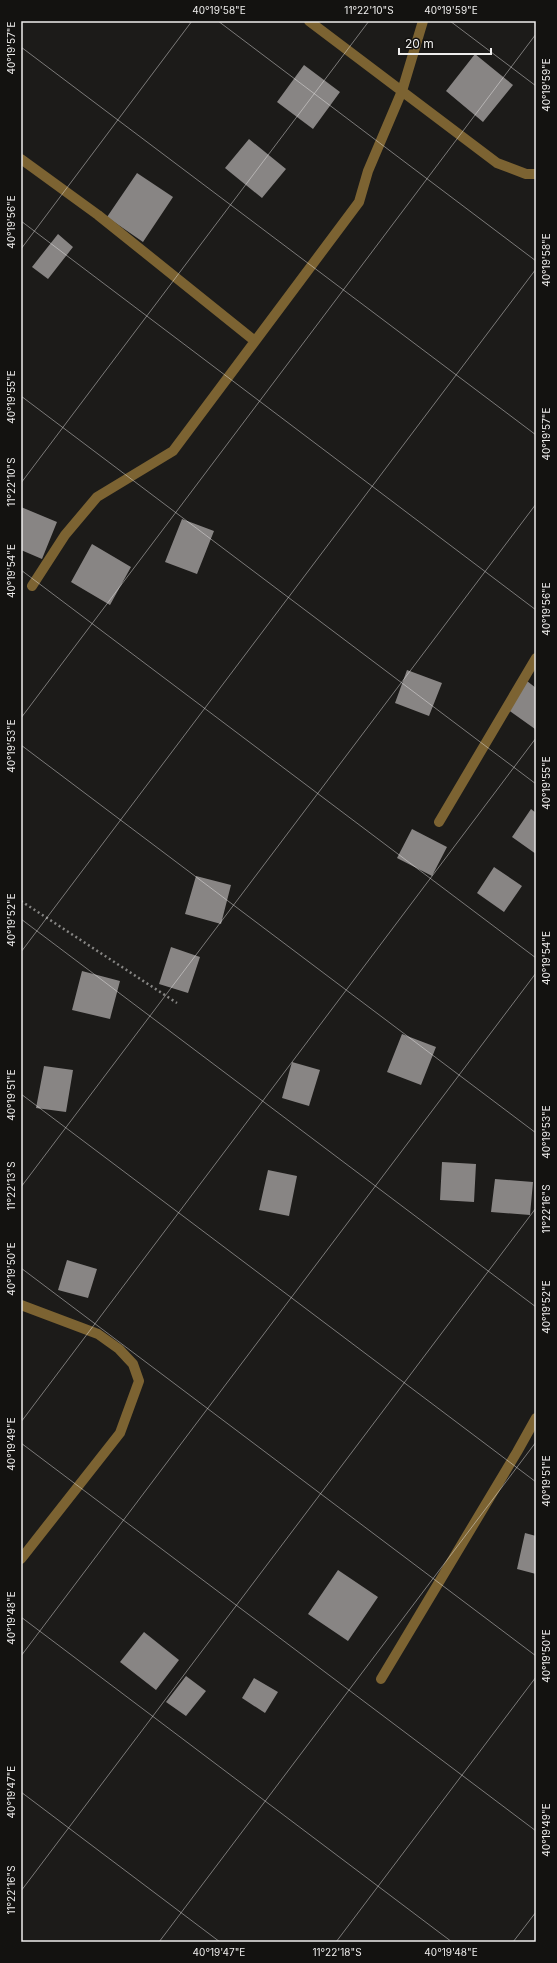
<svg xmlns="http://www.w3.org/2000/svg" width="557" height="1963" viewBox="0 0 557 1963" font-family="Inter,sans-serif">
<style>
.building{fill:#888584}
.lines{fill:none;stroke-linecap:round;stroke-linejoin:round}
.path{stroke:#868583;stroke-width:2.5;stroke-dasharray:2 3;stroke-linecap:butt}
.street{stroke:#7c6332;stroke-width:10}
.ticks{fill:none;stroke:#efeeed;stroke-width:1;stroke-opacity:0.45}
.neatline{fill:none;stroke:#efeeed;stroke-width:1.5}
.ticks-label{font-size:10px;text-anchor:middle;fill:#efeeed}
</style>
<rect width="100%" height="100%" fill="#1c1b19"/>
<path class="building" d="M475,54L513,85L483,122L446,91Z
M304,65L340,92L313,129L277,102Z
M249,139L286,169L262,198L225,168Z
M137,173L173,197L143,242L107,217Z
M58,234L73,247L48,279L32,267Z
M21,507L57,522L42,559L21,550Z
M182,519L214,531L197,574L165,562Z
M92,544L131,567L110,605L71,582Z
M407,670L442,683L429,716L395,703Z
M527,681L536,688L535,729L507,709Z
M531,809L536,813V854L512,837Z
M412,829L447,847L432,876L397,858Z
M494,867L522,886L504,912L477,893Z
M196,876L231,885L221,924L185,914Z
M171,947L200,957L188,993L159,984Z
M82,971L120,981L110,1019L72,1010Z
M402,1034L436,1047L421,1085L387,1072Z
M292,1062L320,1070L309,1106L282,1098Z
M44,1066L73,1070L66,1112L36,1108Z
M442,1162L476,1164L474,1202L440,1200Z
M268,1170L297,1176L289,1216L259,1210Z
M495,1179L533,1182L530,1215L491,1212Z
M67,1260L97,1269L88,1298L58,1290Z
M525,1533L536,1536V1574L517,1569Z
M338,1570L378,1597L348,1641L308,1614Z
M144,1632L179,1660L156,1690L120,1662Z
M186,1676L206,1691L186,1716L166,1702Z
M254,1678L278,1692L265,1713L242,1698Z"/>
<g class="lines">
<path class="path" d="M21,901L177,1003"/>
<path class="street" d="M309,21L497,163L526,174H536
M21,159L98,215L255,341
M32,586L65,535L97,497L173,451L359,202L368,171L402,91L423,21
M439,822L536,658
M21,1305L98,1334L119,1349L133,1364L139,1381L120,1433L21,1559
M381,1679L517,1452L536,1418"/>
</g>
<path class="ticks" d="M218,21L536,261M450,21L536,86M21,47L536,435M21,221L536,610M21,249L192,21M21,396L536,784M21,483L369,21M21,570L536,958M21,718L536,34M21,745L536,1133M21,919L536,1307M21,952L536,269M21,1094L536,1482M21,1187L536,504M21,1268L536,1656M21,1422L536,738M21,1443L536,1831M21,1617L452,1942M21,1656L536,973M21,1792L220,1942M21,1891L536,1208M159,1942L536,1442M336,1942L536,1677M513,1942L536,1912"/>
<rect width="557" height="1963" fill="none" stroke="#131210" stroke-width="44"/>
<path d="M399 48v6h92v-6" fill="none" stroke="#efeeed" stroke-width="2"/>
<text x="405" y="48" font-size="12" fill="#efeeed" stroke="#131210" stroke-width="3" paint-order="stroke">20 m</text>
<rect x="22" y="22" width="513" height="1919" class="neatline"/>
<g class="ticks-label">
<text x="219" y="14">40°19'58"E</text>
<text x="369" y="14">11°22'10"S</text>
<text x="451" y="14">40°19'59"E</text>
<text transform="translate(11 48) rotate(-90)" y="4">40°19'57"E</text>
<text transform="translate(546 85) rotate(-90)" y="4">40°19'59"E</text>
<text transform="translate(11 222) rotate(-90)" y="4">40°19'56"E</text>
<text transform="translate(546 260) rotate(-90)" y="4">40°19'58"E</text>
<text transform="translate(11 397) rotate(-90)" y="4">40°19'55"E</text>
<text transform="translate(546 434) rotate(-90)" y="4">40°19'57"E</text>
<text transform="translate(11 482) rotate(-90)" y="4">11°22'10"S</text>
<text transform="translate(11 571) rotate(-90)" y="4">40°19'54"E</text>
<text transform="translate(546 609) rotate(-90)" y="4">40°19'56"E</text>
<text transform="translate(11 746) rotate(-90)" y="4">40°19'53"E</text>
<text transform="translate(546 783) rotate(-90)" y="4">40°19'55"E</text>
<text transform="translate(11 920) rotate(-90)" y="4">40°19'52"E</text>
<text transform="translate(546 958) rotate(-90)" y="4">40°19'54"E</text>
<text transform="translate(11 1095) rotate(-90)" y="4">40°19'51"E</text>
<text transform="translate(546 1132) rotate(-90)" y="4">40°19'53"E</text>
<text transform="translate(11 1186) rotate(-90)" y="4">11°22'13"S</text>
<text transform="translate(546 1209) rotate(-90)" y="4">11°22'16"S</text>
<text transform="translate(11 1269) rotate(-90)" y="4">40°19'50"E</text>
<text transform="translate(546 1307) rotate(-90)" y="4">40°19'52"E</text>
<text transform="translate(11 1444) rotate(-90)" y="4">40°19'49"E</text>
<text transform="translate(546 1481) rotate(-90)" y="4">40°19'51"E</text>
<text transform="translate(11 1618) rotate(-90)" y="4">40°19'48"E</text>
<text transform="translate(546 1656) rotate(-90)" y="4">40°19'50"E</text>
<text transform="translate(11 1792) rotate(-90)" y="4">40°19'47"E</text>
<text transform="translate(546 1830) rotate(-90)" y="4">40°19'49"E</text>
<text transform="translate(11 1890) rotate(-90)" y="4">11°22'16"S</text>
<text x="219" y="1956">40°19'47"E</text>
<text x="337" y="1956">11°22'18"S</text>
<text x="451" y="1956">40°19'48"E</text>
</g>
</svg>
